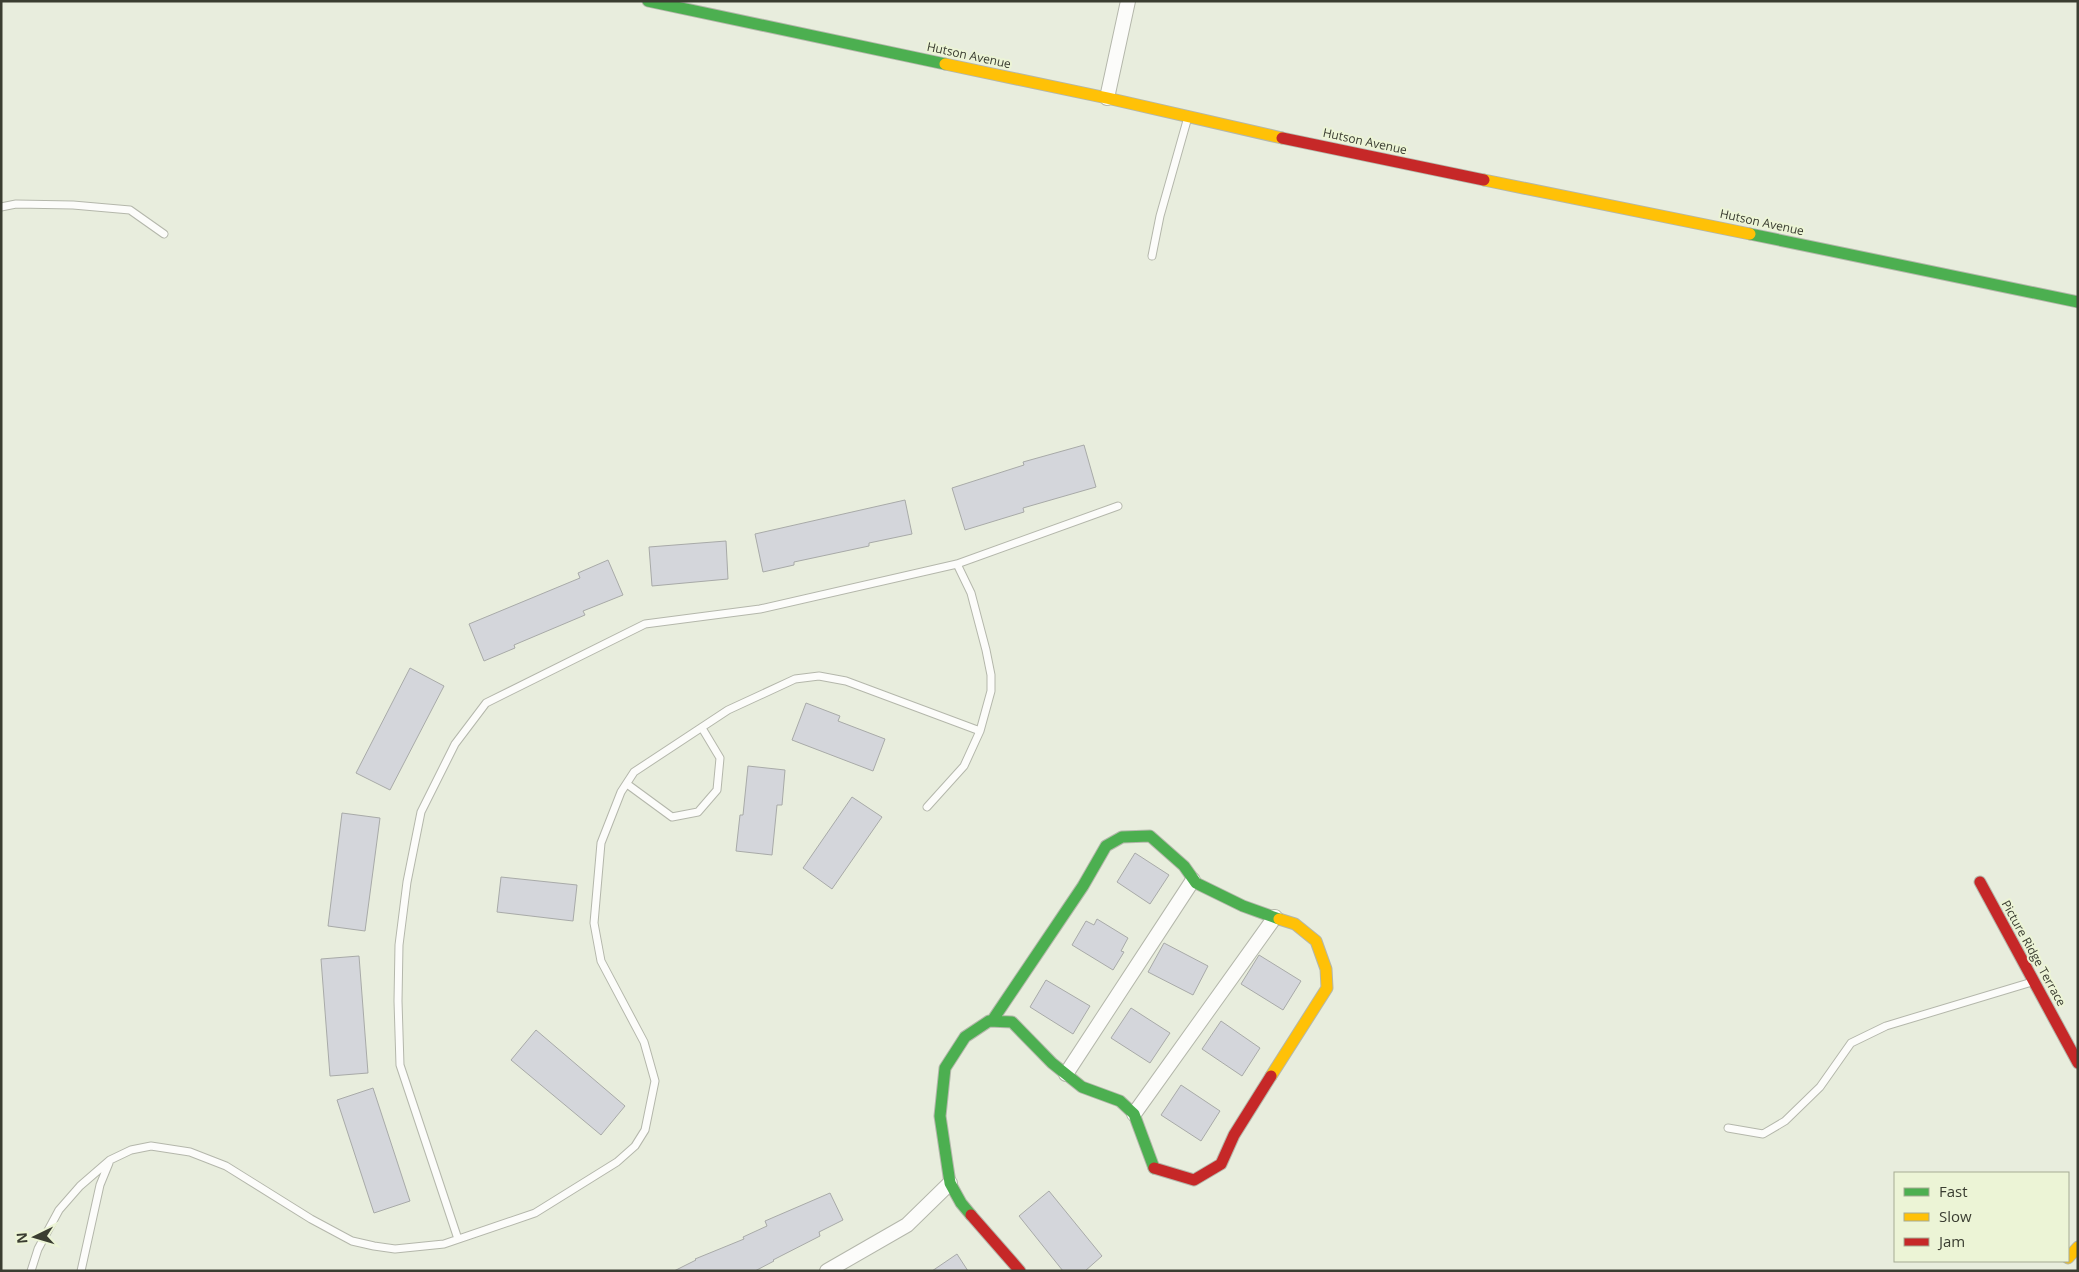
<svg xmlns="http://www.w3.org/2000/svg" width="2079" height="1272" viewBox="0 0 2079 1272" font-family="'Open Sans',sans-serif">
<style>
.building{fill:#d4d6db;stroke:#a8aaa8}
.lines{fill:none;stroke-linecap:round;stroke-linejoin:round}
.lane-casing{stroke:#b4b7ab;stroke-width:9}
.street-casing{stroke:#b4b7ab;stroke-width:16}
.fast-casing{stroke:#b4b7ab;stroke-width:13}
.slow-casing{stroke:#b4b7ab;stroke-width:13}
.jam-casing{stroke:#b4b7ab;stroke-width:13}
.lane{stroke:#fcfcfa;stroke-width:7}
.street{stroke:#fcfcfa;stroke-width:14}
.fast{stroke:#4caf50;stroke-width:11}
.slow{stroke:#ffc107;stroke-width:11}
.jam{stroke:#c62828;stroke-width:11}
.labels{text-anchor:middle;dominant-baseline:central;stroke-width:4;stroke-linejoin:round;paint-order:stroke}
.street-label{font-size:12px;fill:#3a3d31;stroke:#ecf4d6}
</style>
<rect width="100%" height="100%" fill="#e8eddd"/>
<path class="building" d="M1084,445L1096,487L1023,508L1024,512L965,530L952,488L1024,465L1023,462Z
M905,500L912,534L869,543V546L794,562V565L763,572L755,534Z
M726,541L728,579L652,586L649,547Z
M608,560L623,595L583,611L585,615L514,645L515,648L484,661L469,624L580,578L578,573Z
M410,668L444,686L390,790L356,773Z
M806,703L840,716L838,721L885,739L873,771L792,740Z
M748,766L785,770L782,805H777L772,855L736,851L740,815H743Z
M852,797L882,817L832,889L803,868Z
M342,813L380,818L365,931L328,926Z
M1135,853L1169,875L1150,904L1117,882Z
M501,877L577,885L573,921L497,912Z
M1097,919L1128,938L1121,951L1124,952L1113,970L1072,945L1086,921L1094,925Z
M1164,943L1208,966L1193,995L1148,972Z
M1259,955L1301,981L1283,1010L1241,984Z
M359,956L368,1073L330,1076L321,959Z
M1046,980L1090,1006L1073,1034L1030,1007Z
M1131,1008L1170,1033L1150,1063L1111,1038Z
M1221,1021L1260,1048L1242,1076L1202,1049Z
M536,1030L625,1106L601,1135L511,1060Z
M1181,1085L1220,1111L1201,1141L1161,1115Z
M373,1088L410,1201L374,1213L337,1100Z
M1049,1191L1102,1256L1085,1271H1063L1019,1216Z
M830,1193L843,1220L819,1232L820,1236L773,1260L774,1261L755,1271H674L696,1260L695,1259L744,1239L743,1237L767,1226L765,1221Z
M957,1254L968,1271H932Z"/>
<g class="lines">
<g class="lane-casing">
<path id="lane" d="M1,207L16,204L73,205L130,210L164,234
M1152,256L1160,216L1188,117
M627,784L672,817L698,812L717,790L720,758L702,728
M927,807L964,766L980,731L991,691V675L986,650L971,593L957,564
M1728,1128L1763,1134L1785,1121L1820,1087L1851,1043L1886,1026L2032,982
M458,1239L400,1065L398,1001L399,945L407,882L421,812L455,744L486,703L645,624L760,609L957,564L1118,506
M31,1271L38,1249L59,1210L80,1186L110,1160L131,1150L151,1146L190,1152L226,1166L311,1219L352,1241L374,1246L395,1249L444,1244L535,1213L617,1162L635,1146L645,1130L655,1081L644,1042L601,961L594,923L601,843L621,792L634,772L728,710L795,679L819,676L846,681L980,731
M81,1271L100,1185L109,1163"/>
</g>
<g class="street-casing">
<path id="street" d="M1107,98L1128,1
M1066,1074L1193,880
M1134,1114L1275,917
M827,1271L907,1225L950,1183"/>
</g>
<g class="fast-casing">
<path id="fast" d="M648,1L945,64
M1750,234L2078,302
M992,1021L1083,886L1106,846L1122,837L1150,836L1184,866L1196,883L1243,906L1279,919
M971,1215L961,1203L950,1183L940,1116L945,1068L965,1037L989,1021L1012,1022L1052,1063L1082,1087L1120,1101L1134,1114L1154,1168"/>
</g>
<g class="slow-casing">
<path id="slow" d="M945,64L1107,98L1282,138
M1484,180L1750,234
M1271,1076L1327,988L1326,969L1316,941L1295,924L1279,919
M2068,1258L2078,1247"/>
</g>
<g class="jam-casing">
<path id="jam" d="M1282,138L1484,180
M1980,882L2078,1063
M1154,1168L1194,1180L1221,1164L1234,1135L1271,1076
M971,1215L1020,1271"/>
</g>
<use href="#lane" class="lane"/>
<use href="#street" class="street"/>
<use href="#fast" class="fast"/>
<use href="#slow" class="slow"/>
<use href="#jam" class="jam"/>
</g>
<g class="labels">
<g class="street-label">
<text transform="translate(969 55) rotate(12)">Hutson Avenue</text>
<text transform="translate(1365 141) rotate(12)">Hutson Avenue</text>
<text transform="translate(1762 222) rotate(12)">Hutson Avenue</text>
<text transform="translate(2034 953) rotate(61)">Picture Ridge Terrace</text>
</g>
</g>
<rect width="2079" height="1272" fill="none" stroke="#3a3d31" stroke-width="5"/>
<rect x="1894" y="1172" width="175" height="90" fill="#ecf4d6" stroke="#a5ab94"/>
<rect x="1904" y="1188" width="25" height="8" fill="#4caf50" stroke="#a5ab94"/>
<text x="1939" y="1197" font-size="15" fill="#3a3d31">Fast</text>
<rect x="1904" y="1213" width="25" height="8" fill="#ffc107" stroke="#a5ab94"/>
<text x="1939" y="1222" font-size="15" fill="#3a3d31">Slow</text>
<rect x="1904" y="1238" width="25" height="8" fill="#c62828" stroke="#a5ab94"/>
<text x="1939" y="1247" font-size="15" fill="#3a3d31">Jam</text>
<g transform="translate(35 1237) rotate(265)" stroke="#ecf4d6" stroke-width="4" paint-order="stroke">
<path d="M0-4L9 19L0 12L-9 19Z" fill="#3a3d31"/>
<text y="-8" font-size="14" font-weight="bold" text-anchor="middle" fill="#3a3d31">N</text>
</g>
</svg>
